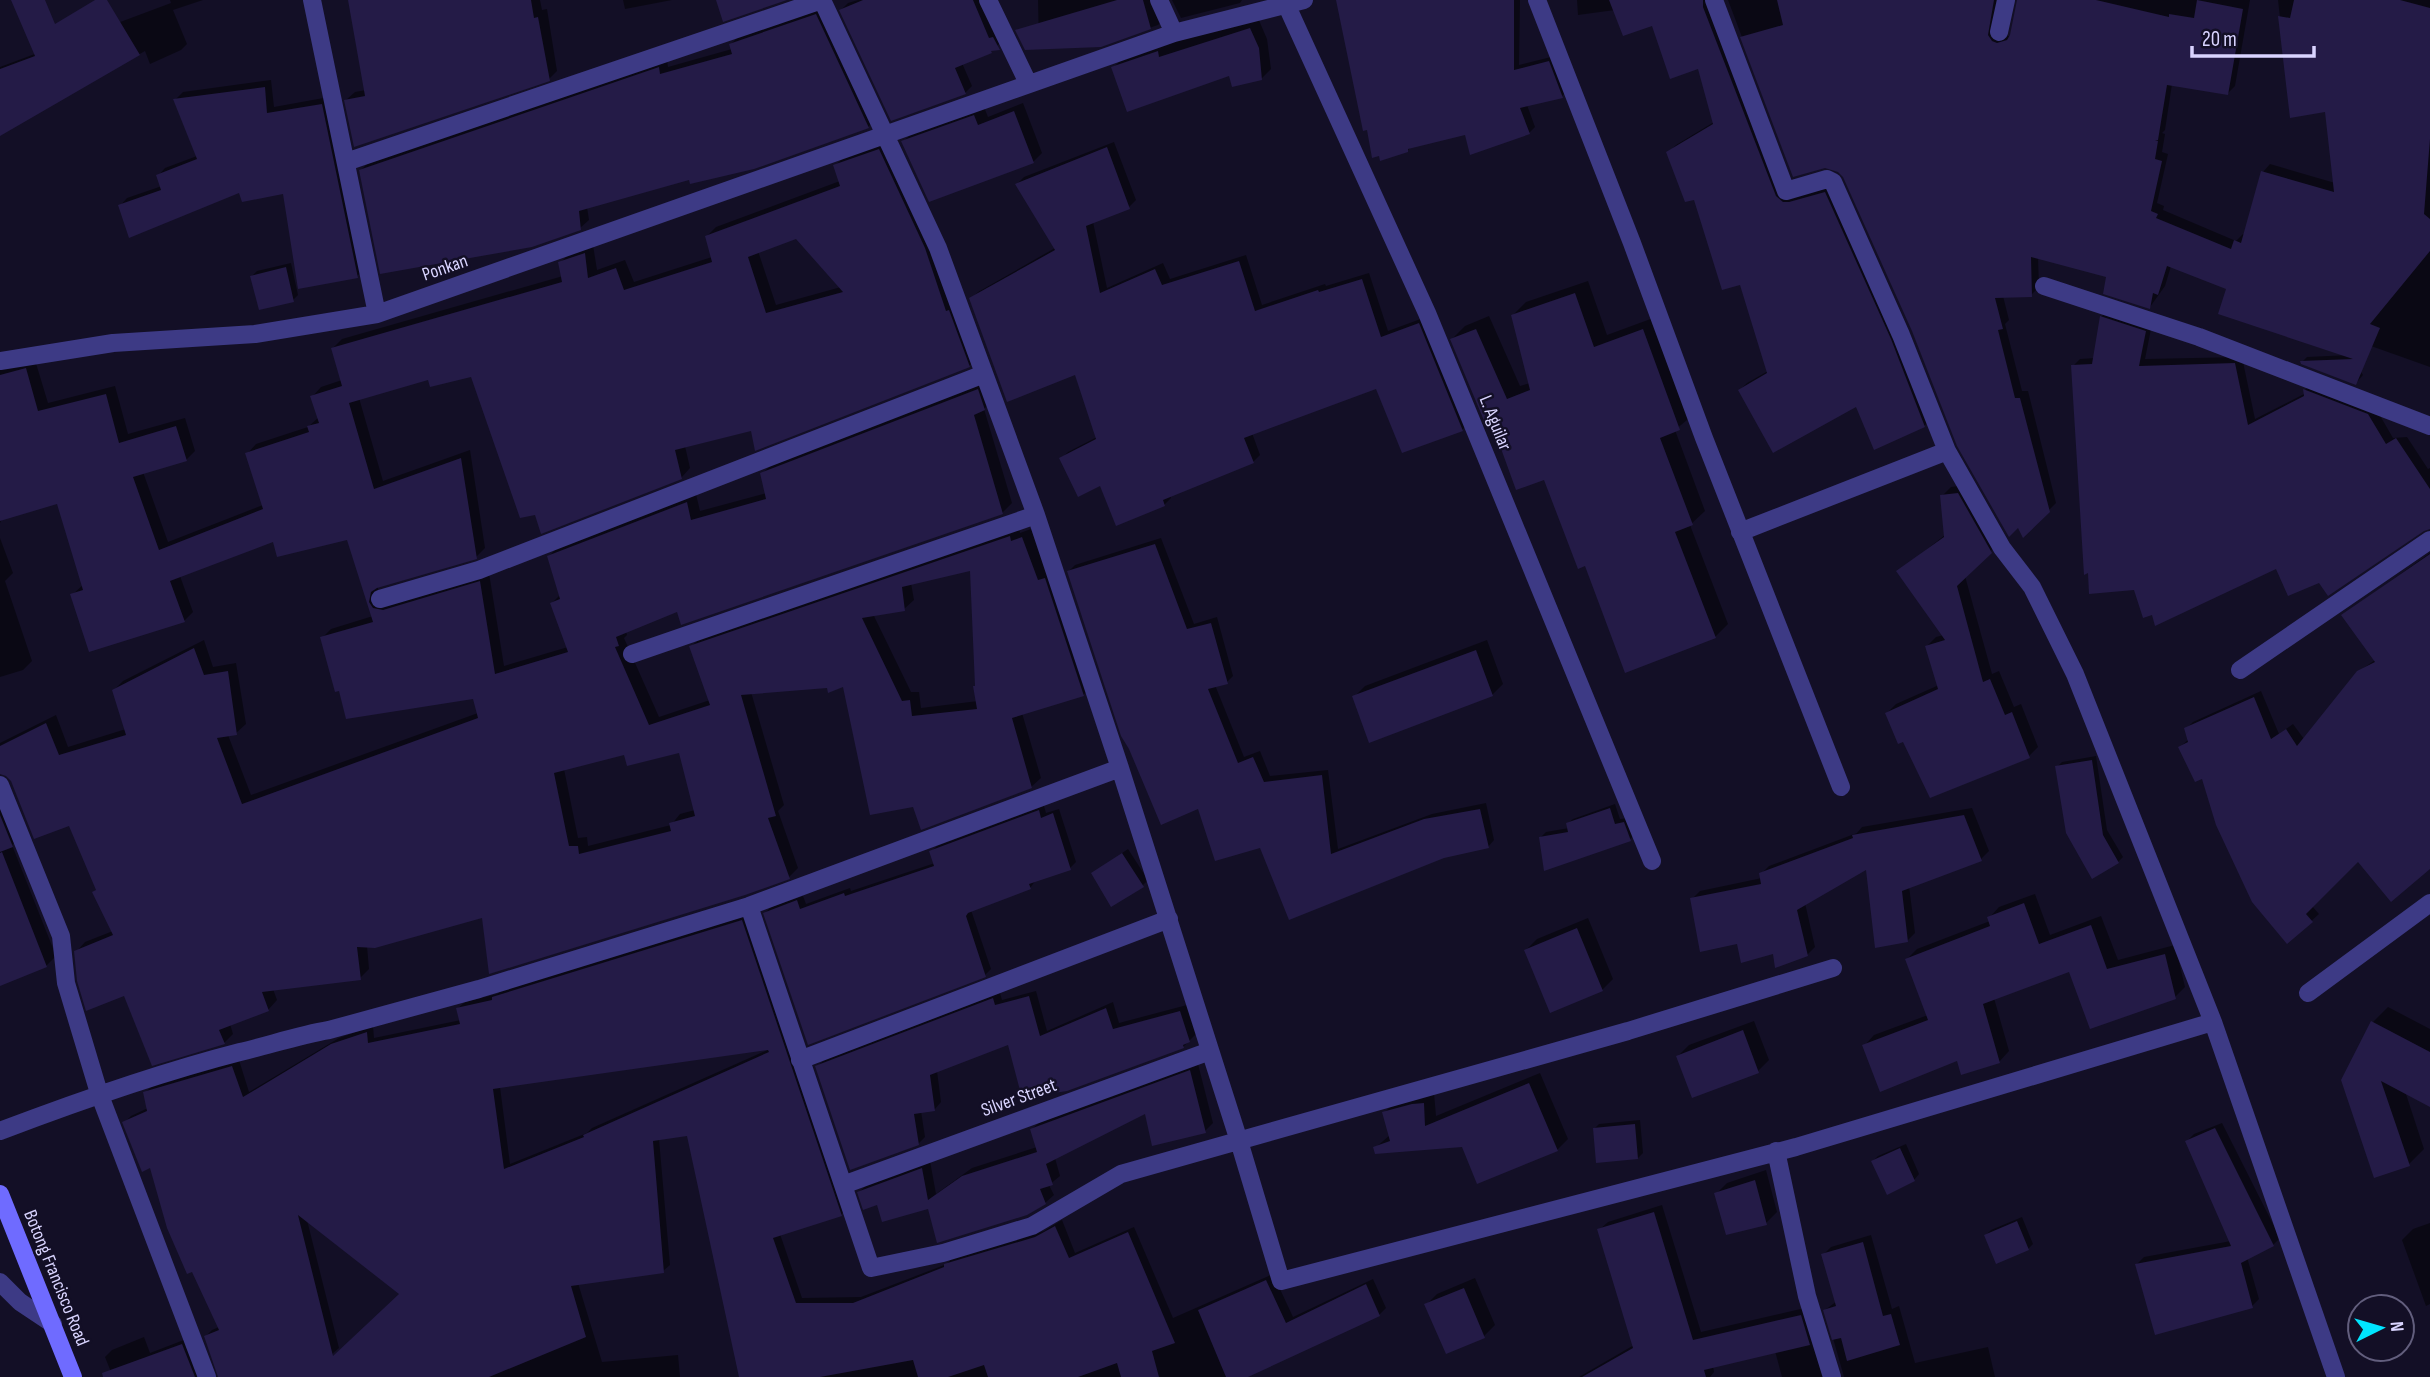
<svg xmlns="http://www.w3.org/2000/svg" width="2430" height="1377" viewBox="0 0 2430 1377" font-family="'Sofia Sans Condensed',sans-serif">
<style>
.shadow{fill:#0007;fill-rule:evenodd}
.building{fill:#241b47;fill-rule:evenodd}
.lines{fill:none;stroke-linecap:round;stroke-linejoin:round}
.street{stroke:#3d3a85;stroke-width:18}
.secondary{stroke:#6f6bff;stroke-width:18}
.labels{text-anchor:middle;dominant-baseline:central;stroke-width:5;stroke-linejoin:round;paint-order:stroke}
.street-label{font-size:19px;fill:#d9d4ff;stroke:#130f26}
</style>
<rect width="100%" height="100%" fill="#130f26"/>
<path class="shadow" d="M170,0H203L173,10L187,44L181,50L150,64L145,51L6,130L0,114V67L171,3Z
M350,0H540L542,10L547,9L557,71L549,79L346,100L355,92L366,90Z
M623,0H672L625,9Z
M858,0H983L1001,42L994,49L962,63L972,86L965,93L841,10L848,3Z
M1038,0H1157L1165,18L1158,25L1100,45L1039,47Z
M1172,0H1242L1240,3L1181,18Z
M1338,0H1520L1519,65L1555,56L1568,90L1562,96L1527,105L1535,127L1529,133H1466L1412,146L1407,151Z
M1577,0H1712L1782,187L1832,185L1932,418L1924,426L1856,405L1740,390L1747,383L1768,371L1741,283L1696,198L1668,153L1676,145L1714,122L1699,66L1653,24L1615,10L1578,15Z
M1728,0H2000L1999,34L2012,37L2018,0H2250L2235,86L2228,93L2172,84L2165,130L2162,133L2165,134L2162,152L2168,154L2157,203L2164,206L2163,210L2236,241L2243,234L2245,235L2263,172L2270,164L2335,183L2327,110L2291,116L2278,0H2430V367L2371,346L2171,266L2165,286L2150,307L2108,276L2038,257L2039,287L2031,295L2003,296L2009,320L2005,324L2022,391H2028L2056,503L2024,535L1913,330L1845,176L1839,170L1825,166L1794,175Z
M825,8L877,118L868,127L753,167L691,178L587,207L589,220L580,228L361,170L369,162L667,60L668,67L732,49L731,44L739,36Z
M1258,18L1267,39L1271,69L1262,78L1230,73L1113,68L1122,59L1188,36Z
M271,80L274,107L329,97L365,269L357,276L284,192L240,190L120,206L127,198L162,186L158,176L165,168L197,156L175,100L183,92Z
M1023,103L1042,153L1033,162L903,142L912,133L984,107L988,117Z
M889,141L978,357L969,366L752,429L685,446L690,468L681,478L536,513L472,375L429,378L359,398L383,481L470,450L485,548L476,557L378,586V593L489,573L504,666L568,647L552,603L561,594L549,556L558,547L696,494L700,511L767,493L762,474L772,464L987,381L994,399L984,409L1012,503L1002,513L678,610L626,631L627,635L624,638L659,717L710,700L691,647L700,638L1019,528L1020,533L1031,529L1093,686L1083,695L1022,713L1041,778L1031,787L914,805L844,684L751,692L784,805L778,811L798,868L789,877L484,915L367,946L369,969L360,978L273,989L277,1000L268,1010L230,1024L233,1034L224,1043L124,994L76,952L85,942L113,931L70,823L3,772L0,773V743L56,715L68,747L126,729L114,690L123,681L204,640L213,667L236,663L246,724L236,733L228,735L251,795L478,713L474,697L340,689L322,638L331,629L373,616L349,538L275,540L180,576L193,612L184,621L72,595L84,584L58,502L2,519L0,523V369L35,360L48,403L115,386L128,434L185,418L195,451L186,460L143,472L168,542L263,505L247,454L256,444L308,427L319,417L312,397L321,387L342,380L333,348L342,339L563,276L560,263L569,254L593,245L597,270L625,260L634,282L712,257L707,236L716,227L840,181L835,166L845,156ZM797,237L841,287L776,305L758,251ZM971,569L978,701L921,708L919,692H911L873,614L904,609L914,600L911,583ZM680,751L695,810L680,814L671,825L588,846L587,837L578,838L564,769L625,753Z
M1114,142L1136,200L1129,207L1093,222L1107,288L1163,263L1170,279L1246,255L1262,305L1325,284L1326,286L1369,273L1388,331L1426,317L1469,423L1462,430L1377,387L1252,433L1260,455L1253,462L1170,495L1171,498L1164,505L1101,484L1061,459L1068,452L1097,437L1076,372L971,299L978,292L1055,248L1017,184L1024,177Z
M291,263L298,295L293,300L252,276L257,271Z
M1588,281L1607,335L1656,317L1693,415L1675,430L1705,511L1690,525L1728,624L1715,637L1586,564L1545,478L1492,419L1452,339L1465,326L1489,316L1520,386L1530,383L1513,315L1526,302Z
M2108,310L2152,324L2145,359L2242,357L2255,419L2306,393L2305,390L2312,383L2375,407L2393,438L2407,437L2428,469L2430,468V528L2424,529L2319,581L2277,567L2073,366L2080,359L2095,358L2101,317Z
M2350,355L2363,375L2356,383L2302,362L2307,357Z
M1967,485L2000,542L1965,576L1992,674L1999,671L2014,707L2021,704L2038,747L2029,756L1904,740L1887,713L1896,704L1939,685L1927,646L1936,637L1944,635L1898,572L1945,535L1942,496L1951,487Z
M0,538L13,573L5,581L32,661L23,670L0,677Z
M1161,538L1194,624L1217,617L1233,676L1227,682L1215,685L1244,757L1260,751L1270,776L1328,770L1338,849L1432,814L1486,803L1494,840L1488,847L1443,857L1290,918L1261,846L1199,806L1069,571L1075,565Z
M2430,553V867L2358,860L2312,906L2319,914L2288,942L2203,776L2180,747L2189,739L2186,729L2193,722L2261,691L2279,734L2293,724L2304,739L2358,672L2375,660L2343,615Z
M1487,640L1503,684L1492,695L1354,697L1365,686Z
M2096,756L2107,830L2123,857L2118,862L2057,767L2062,762Z
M0,781L21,836L12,845L56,956L46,966L0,984Z
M1615,804L1620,819L1629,818L1636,834L1630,839L1546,869L1541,837L1546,832L1569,828L1567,824L1573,819Z
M1044,806L1046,813L1059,809L1076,862L1070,868L1036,880L1030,888L971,910L991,969L985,975L765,913L771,907L803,896L806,904L850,888L851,891L935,863L931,852L937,846Z
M1972,808L1989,851L1981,859L1909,886L1915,933L1907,941L1867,867L1805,903L1815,947L1807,955L1774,952L1738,942L1692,899L1700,891L1762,878L1761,874L1769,866L1857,833L1862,827Z
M1128,849L1148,880L1143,885L1093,873Z
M2035,894L2050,935L2101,916L2118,960L2175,945L2185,987L2175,997L2070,970L1994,998L2009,1051L1999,1062L1958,1059L1864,1046L1874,1035L1928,1015L1907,959L1917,949L1990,921L1989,918L1999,907Z
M748,915L847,1208L841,1215L780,1234L802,1298L861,1297L947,1264L952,1258L1044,1231L1062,1220L1075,1253L1134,1227L1173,1318L1273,1274L1293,1317L1373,1279L1386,1308L1379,1315L1244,1377H741L688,1134L659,1139L670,1265L663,1271L578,1283L602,1362L678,1355L680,1377H362L401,1294L307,1220L339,1348L332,1354L285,1377H220L206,1336L212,1330L219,1327L152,1166L124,1123L131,1116L148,1108L145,1093L152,1086L239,1060L249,1092L339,1038L373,1026L374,1038L461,1020L458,1008L465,1002L497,994L501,991ZM772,1048L592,1128L587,1133L510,1164L500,1087Z
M1588,918L1613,979L1602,990L1526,950L1537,939Z
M1036,991L1047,1031L1113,1002L1119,1023L1187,1005L1196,1034L1183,1047L1009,1042L937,1071L941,1102L935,1109L921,1111L925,1137L918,1144L817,1067L824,1060L1000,993L1002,1000Z
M2388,1007L2430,1029V1105L2405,1091L2424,1149L2409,1164L2343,1080L2373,1022Z
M1754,1021L1769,1060L1758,1071L1678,1056L1689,1045Z
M1198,1064L1213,1123L1205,1131L1146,1112L1055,1158L1060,1176L1049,1185L1054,1195L1045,1203L929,1207L879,1203L859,1192L868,1184L930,1161L936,1194L972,1168L1037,1147L1032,1129L1041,1121Z
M1540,1073L1568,1139L1557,1150L1463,1145L1375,1148L1390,1135L1384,1113L1395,1102L1434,1093L1436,1116Z
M1640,1120L1643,1153L1638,1158L1594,1129L1599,1124Z
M2222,1123L2280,1238L2273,1245L2247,1257L2259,1299L2252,1306L2137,1264L2144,1257L2231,1241L2187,1141L2194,1134Z
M1906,1144L1919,1174L1914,1180L1887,1192L1873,1161L1878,1156Z
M1766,1170L1777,1212L1766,1223L1716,1194L1727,1183Z
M1662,1205L1701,1332L1809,1307L1835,1377H1782L1775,1351L1713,1366L1714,1372L1710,1377H1579L1634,1345L1599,1230L1608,1222Z
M2022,1217L2033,1244L2028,1249L1986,1235L1991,1230Z
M2430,1223V1304L2426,1306L2402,1240L2413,1229Z
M1871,1235L1892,1309L1899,1306L1915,1363L1988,1347L1995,1377H1844L1825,1310L1837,1301L1823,1255L1831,1247Z
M1475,1278L1495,1325L1484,1336L1426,1305L1437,1294Z
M144,1337L150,1353L189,1338L205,1377H113L105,1357L112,1350Z"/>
<path class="building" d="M11,0H45L55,24L95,0H107L140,55L0,136V69L35,56Z
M348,0H531L534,18L538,17L550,81L354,147L344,100L365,96Z
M716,0H787L723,22Z
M863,0H973L989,38L993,37L1000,50L991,51L992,53L955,68L966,94L891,121L839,10Z
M1117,0H1143L1151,29L1101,47L1025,50L1015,30Z
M1336,0H1514V70L1549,61L1563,98L1520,108L1530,134L1470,155L1465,135L1408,149V152L1380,161L1379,156L1372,158L1367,130L1363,131Z
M1609,0H1703V7L1776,196L1783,202H1789L1825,192L1891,339L1925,427L1874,450L1856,407L1773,453L1738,390L1767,373L1740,285L1722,290L1694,200L1685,202L1666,152L1713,124L1698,69L1670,79L1652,26L1623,36Z
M1777,0H1994L1988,35L1992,41L1997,43L2007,40L2010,35L2017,0H2096L2169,17V14L2194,18L2197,0L2243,9L2228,95L2167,85L2158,140H2155L2158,141L2155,159L2162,161L2151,211L2158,214L2156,218L2231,249L2234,240L2241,243L2261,171L2334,192L2325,112L2290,118L2278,16L2290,18L2294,0H2400L2430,8V139L2424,214L2430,219V251L2370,324L2380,328L2356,385L2301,364L2300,361L2353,359L2218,314L2226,289L2167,266L2158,295L2153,293L2150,309L2103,294L2106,277L2031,257L2032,297L1995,298L2003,329L1998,330L2015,398H2020L2050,512L2023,538L2018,528L2009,537L1957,446L1912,331L1843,177L1838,172L1825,168L1793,177L1740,37L1783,25Z
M816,14L869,128L754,169L690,184L689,180L579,211L581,230L532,247L380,274L359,170L659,67L660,74L732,54L729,44Z
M1250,28L1259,48L1262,80L1232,87L1229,76L1127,112L1111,67L1158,51L1159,57Z
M265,87L267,113L322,104L358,278L298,289L283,194L242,202L239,193L129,238L118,205L161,190L156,175L197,159L173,99Z
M1014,111L1034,163L929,202L901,141L974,115L978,125Z
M1107,147L1130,209L1086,226L1100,293L1155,269L1162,285L1239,261L1255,311L1318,290L1319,292L1362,279L1381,337L1419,323L1463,431L1402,453L1376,389L1244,438L1254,463L1163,500L1165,506L1116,526L1100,486L1078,497L1059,458L1096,439L1075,375L1007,402L969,298L1055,250L1015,184Z
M879,149L925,248L946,311L949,310L970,367L755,451L751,431L675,450L682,479L541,534L535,515L520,518L471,377L430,387L428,380L349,403L374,489L461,458L477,559L377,588L371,592L369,602L373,608L383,610L480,581L495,674L568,652L550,603L560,599L547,556L687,502L691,520L766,499L760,473L978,389L985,410L974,415L1003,514L681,625L677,612L616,637L619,646L615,647L649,725L710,705L689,646L1010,536L1011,541L1022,537L1038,580L1045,578L1084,696L1012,718L1032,788L921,830L913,807L870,815L843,687L828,693L827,688L741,695L776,816L768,818L790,879L745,895L489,974L482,918L375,948L357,947L361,980L262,992L269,1011L219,1030L225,1044L152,1066L124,996L86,1011L77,981L74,951L113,935L92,892L96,890L69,826L34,839L11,781L6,776L0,774V746L46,723L59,755L126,735L112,690L194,648L204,675L228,671L237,735L217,738L242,804L478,718L473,699L346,719L339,691L335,692L320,637L373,622L347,540L277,557L273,542L170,581L185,622L89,652L70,594L83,590L57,504L0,521V375L26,368L38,411L106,394L119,443L176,426L187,461L133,477L159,550L263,509L245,453L309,432L307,426L319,423L310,396L342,386L331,348L562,282L558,262L585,253L588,278L616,268L624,290L712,262L705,236L840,186L833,165ZM796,239L843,292L766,313L748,257ZM970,571L975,686H973L977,709L912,716L910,700L902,701L862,618L905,611L902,587ZM679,753L695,816L669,823L671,831L579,854L578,846H569L554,773L624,755L627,766Z
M286,267L294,302L259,310L250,276Z
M1575,293L1594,347L1643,329L1680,430L1660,438L1693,525L1675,532L1716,638L1625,673L1585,566L1578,569L1544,480L1516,490L1491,421L1485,423L1450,339L1476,329L1507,399L1530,390L1511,315Z
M2100,316L2146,331L2139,366L2235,363L2248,425L2304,396L2303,389L2368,414L2386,444L2396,438L2430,489V529L2424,531L2328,596L2319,583L2288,596L2276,569L2155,626L2152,615L2143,618L2134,590L2089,594L2088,573L2084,575L2071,365L2092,364Z
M1958,493L1992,553L1957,586L1983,682L1990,679L2005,715L2012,712L2030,758L1930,798L1903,742L1898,744L1885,713L1938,689L1925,646L1945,640L1896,571L1944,537L1940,495Z
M1155,544L1187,629L1211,623L1228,684L1208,689L1238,763L1253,757L1264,782L1322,775L1331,854L1424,819L1480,809L1489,848L1444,858L1289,920L1260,848L1215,861L1198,809L1161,825L1129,749L1121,736L1067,571Z
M2430,554V869L2391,902L2358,862L2306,914L2313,922L2287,944L2252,902L2216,825L2202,779L2195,782L2178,747L2188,742L2184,728L2254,697L2271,739L2286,729L2297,746L2357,671L2375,662L2341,615Z
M1476,650L1493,696L1369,743L1352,696Z
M2092,760L2103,835L2119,863L2092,879L2066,833L2055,766Z
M1610,808L1615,824L1624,822L1631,841L1544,871L1539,837L1568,832L1566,823Z
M1039,810L1041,818L1053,813L1071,870L1029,884L1031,889L968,913L966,916L986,977L808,1045L763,913L797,900L800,909L844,893L845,896L934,866L929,851Z
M0,815L13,847L0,852Z
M1964,815L1982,861L1902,891L1908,942L1875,948L1866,870L1797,910L1808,956L1775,968L1773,954L1741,963L1737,944L1700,952L1690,898L1761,884L1759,873L1853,838L1852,835Z
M2,852L47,967L0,986V853Z
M1122,853L1144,887L1111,907L1091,873Z
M2024,903L2039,944L2091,925L2107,969L2165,954L2176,999L2090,1029L2069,972L1983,1004L2000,1063L1961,1075L1957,1061L1880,1092L1862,1045L1928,1020L1905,959L1990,926L1987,917Z
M742,920L842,1216L773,1238L796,1303H853L944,1267V1264L1035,1237L1055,1226L1069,1258L1128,1232L1175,1343L1152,1351L1159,1377H1121L1117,1363L1078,1377H988L984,1365L948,1377H918L913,1360L820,1377H739L687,1136L653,1141L664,1273L571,1286L586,1337L489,1377H218L204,1336L219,1330L192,1272L187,1274L167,1228L150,1168L142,1172L122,1122L147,1111L143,1092L232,1066L243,1097L331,1044L367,1032L368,1043L460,1024L456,1008L492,1000V997ZM768,1050L769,1052L583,1135L584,1137L504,1169L493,1089ZM298,1215L399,1294L333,1356Z
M1577,928L1603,991L1550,1013L1524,950Z
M1029,996L1040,1036L1106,1008L1113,1029L1180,1011L1190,1042L1183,1045L1184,1048L1067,1091L1022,1098L1008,1045L930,1075L935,1111L914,1114L919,1145L850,1170L815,1066L993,998L995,1005Z
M2371,1021L2430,1052V1107L2381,1081L2410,1166L2374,1178L2341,1080Z
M1743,1030L1759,1073L1692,1098L1676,1056Z
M1190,1070L1206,1133L1152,1146L1145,1114L1046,1164L1053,1185L1040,1189L1046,1204L1027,1215L937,1243L928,1209L882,1222L877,1205L863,1210L857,1192L922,1168L928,1200L962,1176L1037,1152L1030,1129Z
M1529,1083L1558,1151L1477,1184L1462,1147L1375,1154L1373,1147L1390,1141L1382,1112L1412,1104L1424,1103L1425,1126Z
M1635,1124L1638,1159L1596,1163L1593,1128Z
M2215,1128L2274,1246L2241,1263L2253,1308L2155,1335L2135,1264L2231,1246L2185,1141Z
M1900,1148L1915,1181L1887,1195L1871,1161Z
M1755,1180L1767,1225L1726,1235L1714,1193Z
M1654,1212L1693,1340L1801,1315L1810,1345L1704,1370L1706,1377H1582L1633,1348L1597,1229Z
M2017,1221L2029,1250L1996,1264L1984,1235Z
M1863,1242L1883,1316L1891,1314L1900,1345L1847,1361L1841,1338L1832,1340L1823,1310L1836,1306L1821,1254Z
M1266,1280L1286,1323L1366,1284L1380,1316L1248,1377H1226L1198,1310Z
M1464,1288L1485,1338L1446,1354L1424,1304Z
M182,1344L195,1377H103L102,1373Z"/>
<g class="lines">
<path class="street" d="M312,0L377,314
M988,0L1028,83
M1159,0L1174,33
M1537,0L1632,243L1704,438L1841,787
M1714,0L1786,191L1827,179L1833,182L1901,335L1947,451L2002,548L2032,587L2075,674L2213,1022L2336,1377
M1287,6L1427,313L1652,861
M1999,32L2006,0
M346,162L822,0L938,248L1036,515L1120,768L1239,1141L1281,1281L1796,1147L2213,1022
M2044,286L2199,337L2430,426
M0,361L113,343L255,334L377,314L1174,33L1304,0
M1740,532L1947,451
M380,599L479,570L984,374
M632,654L1036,515
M2240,670L2430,540
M0,785L61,936L66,983L99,1093L207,1377
M749,906L871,1268L943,1253L1032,1226L1121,1174L1628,1031L1833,968
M2308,993L2430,903
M800,1060L1169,919
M0,1131C79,1101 158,1073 240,1052C270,1045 299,1035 329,1030L479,989L749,906L1120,768
M1776,1151L1807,1296L1832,1377
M843,1185L1210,1051
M0,1282L20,1302L53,1324"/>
<path class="secondary" d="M0,1194L73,1377"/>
</g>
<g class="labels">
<g class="street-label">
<text transform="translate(445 268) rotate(-19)">Ponkan</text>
<text transform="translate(1495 423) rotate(68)">L. Aguilar</text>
<text transform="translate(1019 1098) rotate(-20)">Silver Street</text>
<text transform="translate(56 1278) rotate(68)">Botong Francisco Road</text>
</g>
</g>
<g transform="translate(2381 1328) rotate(85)"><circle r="33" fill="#130f26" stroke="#625e7d" stroke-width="2"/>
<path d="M0-5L12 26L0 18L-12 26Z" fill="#00e5ff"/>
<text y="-10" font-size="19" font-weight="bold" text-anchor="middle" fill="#d9d4ff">N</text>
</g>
<path d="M2192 46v10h122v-10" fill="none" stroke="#d9d4ff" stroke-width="3.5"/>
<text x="2202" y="46" font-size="21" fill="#d9d4ff" stroke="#130f26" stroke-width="5" paint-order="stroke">20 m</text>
</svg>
